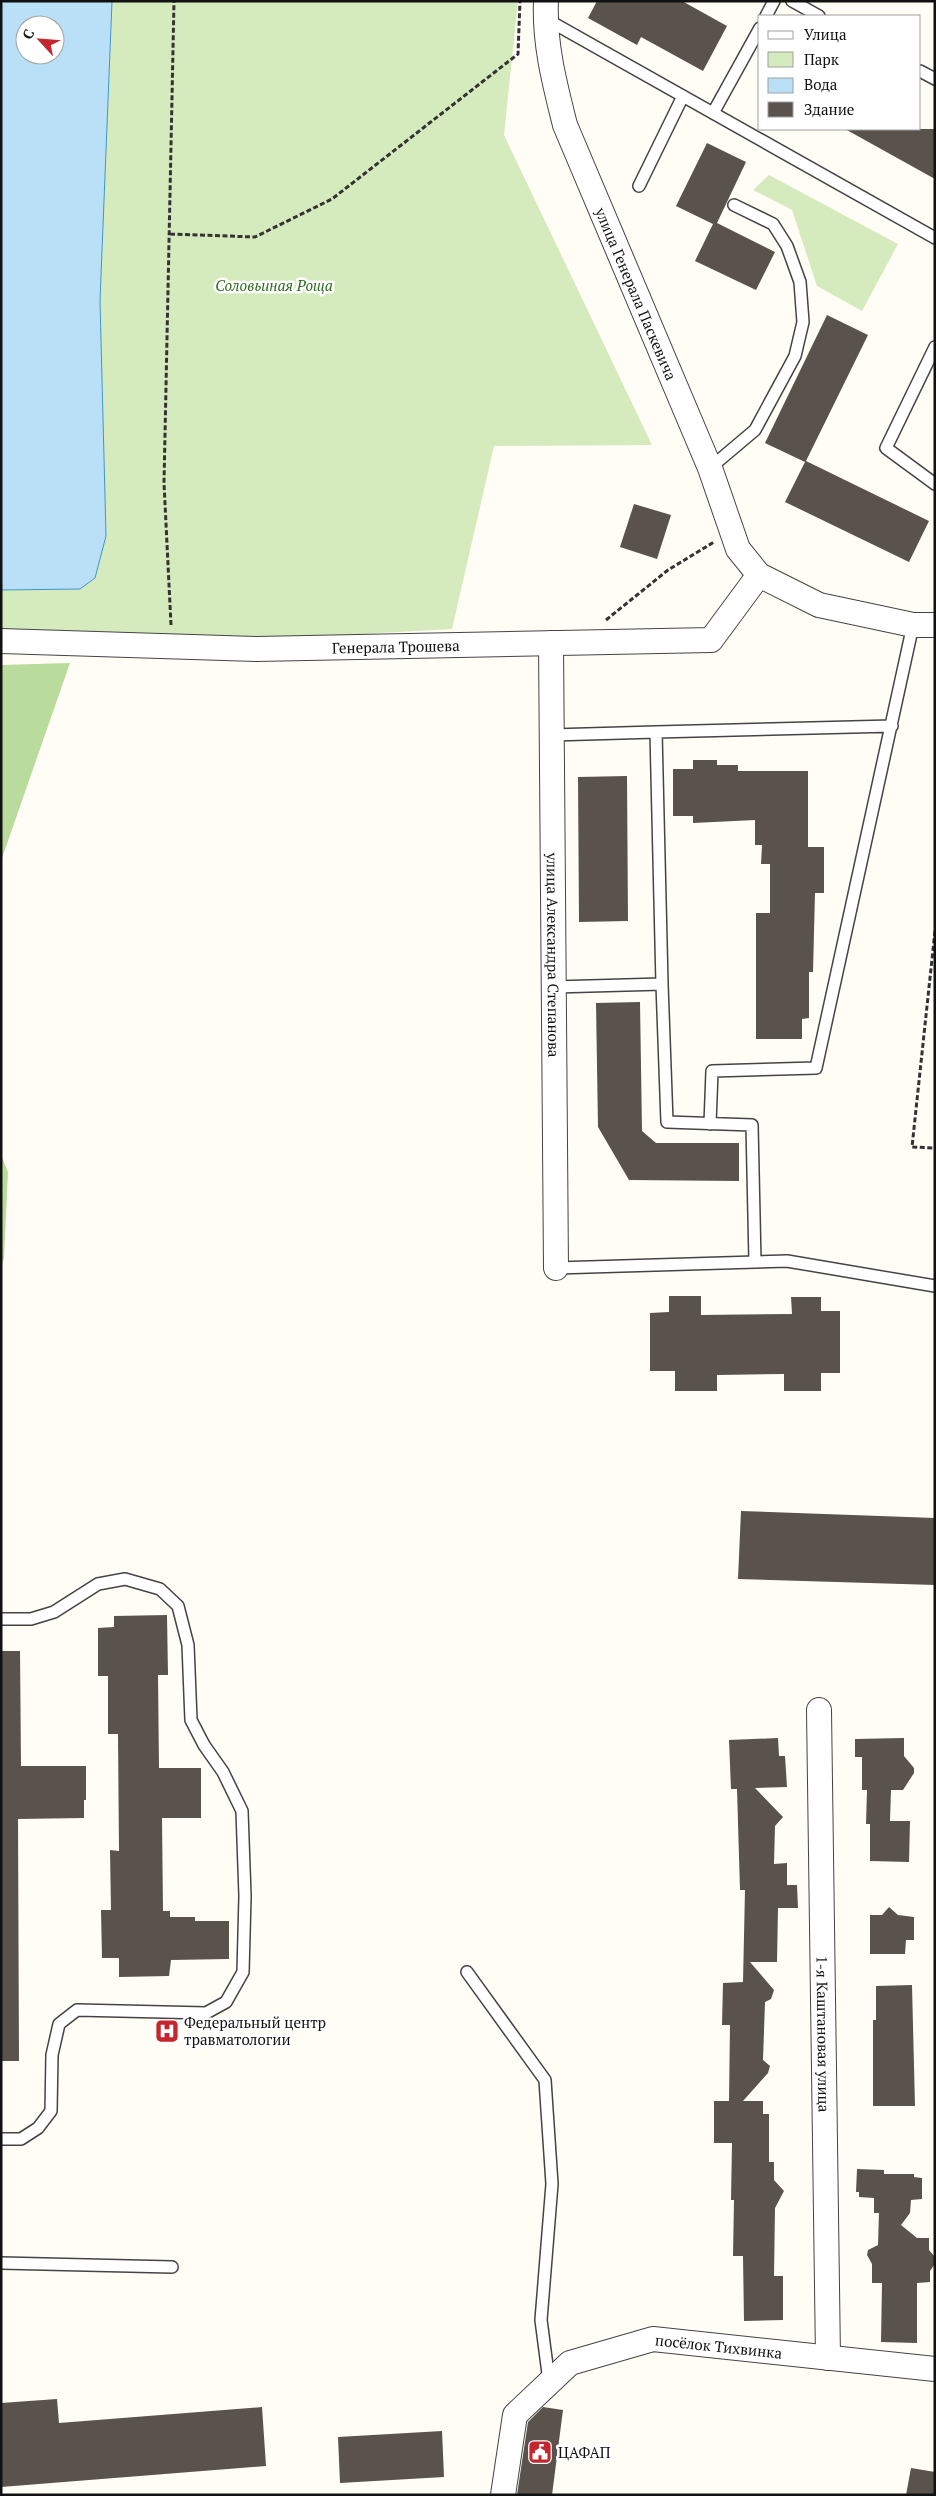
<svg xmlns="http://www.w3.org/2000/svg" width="936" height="2496" viewBox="0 0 936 2496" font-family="'PT Serif',serif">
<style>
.green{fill:#d5ebbd;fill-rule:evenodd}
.forest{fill:#b9dc9c}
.water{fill:#b9e0f7;stroke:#3f96cf;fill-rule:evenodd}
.building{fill:#5a524d}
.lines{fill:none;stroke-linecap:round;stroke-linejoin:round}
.lane-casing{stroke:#444;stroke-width:14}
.street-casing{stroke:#444;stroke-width:26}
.path{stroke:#333;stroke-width:3;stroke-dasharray:5 2.5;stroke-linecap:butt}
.lane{stroke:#fff;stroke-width:11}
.street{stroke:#fff;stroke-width:24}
.labels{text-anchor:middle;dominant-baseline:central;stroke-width:5;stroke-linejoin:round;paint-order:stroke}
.park-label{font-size:15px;font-style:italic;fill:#2f6b1f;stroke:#fff}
.street-label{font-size:15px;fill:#111;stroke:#fff}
.poi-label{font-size:15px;fill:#111;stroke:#fff;text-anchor:start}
</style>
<rect width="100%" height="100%" fill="#fffdf5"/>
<path class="green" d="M1,1H518L504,135L652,445L494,446L452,629L113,648L1,632ZM25,25H55V55H25Z
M769,175L898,244L862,311L817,286L792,210L753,190Z"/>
<path class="forest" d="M70,663L1,861V665Z
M1,1155L8,1172L4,1258L1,1267Z"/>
<path class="water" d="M1,1H112L100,301L106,536L95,578L80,589L1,590ZM25,25H55V55H25Z"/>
<path class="building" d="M597,1H682L727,26L703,71L641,37L637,45L588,18Z
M845,129H935V179Z
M707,143L746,162L717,223L775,252L756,290L695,261L713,224L676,206Z
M827,315L868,335L806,461L929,521L909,562L785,502L805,462L765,443Z
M634,504L671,515L657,559L620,547Z
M693,760H717V765H738V771H808V847H824V893H815L813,972H809V1018L802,1019V1039H756V913H770V864H761L762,845H755V820L693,823V816H673V769H693Z
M627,776L628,921L579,922L578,777Z
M640,1002L642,1131L656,1143H739V1181L629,1180L598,1127L596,1003Z
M669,1296H701V1315L792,1314L791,1297H821V1311H840V1373H821V1391H784V1374L717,1375V1391H675V1371H650V1313L669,1312Z
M741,1511L935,1518V1585L738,1579Z
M167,1615L168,1675H158L159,1768H201V1818H162L163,1911H170V1917H195V1921H229V1959L171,1960L169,1976L119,1977V1958H102L101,1910H111L110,1850L119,1851L118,1734H108V1676H98V1628L114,1627V1616Z
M1,1651H20L21,1766H86V1800H84V1818L18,1819L19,2061H1Z
M778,1738L779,1756H785L787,1787L755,1788L783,1817L775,1826L774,1864L787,1863V1885H797L798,1908H778L777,1962H750L774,1990L771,1999L765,2002L763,2060L770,2066L768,2073L743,2101H763V2114H769V2162H774V2180L784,2191L775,2208L774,2276H783V2320L744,2321L743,2256H733L734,2200H731L732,2143H714V2101H729L730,2025H722L723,1983L743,1982L745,1890H740L737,1789H731L729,1740Z
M904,1738V1756L914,1768V1773L903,1790H891L890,1821H910L909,1862L870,1861V1824H866L867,1790H862V1757H855V1739Z
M889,1907L898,1915L914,1917V1940H906L905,1954H870V1915H882Z
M912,1985L915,2106H873V2020H876V1986Z
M857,2169L884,2170V2174H914V2177L922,2178V2199L911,2200L910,2213L901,2225L917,2238H929V2250L935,2257V2264L930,2271V2282L917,2283V2343L881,2342L882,2283H872V2264L867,2255L868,2250L878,2245L879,2213H874V2198L859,2197V2192H856Z
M57,2399L59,2423L262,2407L266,2466L1,2487V2403Z
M543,2407L563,2410L552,2495H517L528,2422Z
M442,2431L444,2477L340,2483L338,2437Z
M911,2468L935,2472V2495H906Z"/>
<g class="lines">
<g class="lane-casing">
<path id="lane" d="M792,1L819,16
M766,16L774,1
M546,19L935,238
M920,71L935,79
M713,113L760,28
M639,186L683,96
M935,347L886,448L935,484
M710,468L755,430L795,356L803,322L800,282L787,246L773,224L734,205
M552,735L656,732
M662,984L656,732L892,726
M554,987L662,984L667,1122L752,1125L755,1262
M710,1124L712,1071L816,1068L913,625
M556,1268L787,1261L935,1286
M1,1619H31L54,1612L98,1584L125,1579L160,1589L178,1606L188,1645L191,1720L204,1745L223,1772L242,1811L245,1896L243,1972L226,2002L206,2013L77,2010L59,2024L52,2055L51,2111L38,2128L21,2139H1
M467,1972L545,2080L552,2184L541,2320L549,2381
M1,2263L172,2267"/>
</g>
<g class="street-casing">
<g id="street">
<path id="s1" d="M546,1C544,44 555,85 565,125L710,468L738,549L759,575L819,605L913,625H935"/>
<path id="s2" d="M1,641L256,649L711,640L759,575"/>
<path id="s3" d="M551,643L556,1268"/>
<path id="s4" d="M819,1710L828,2358"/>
<path id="s5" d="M503,2495L515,2415L570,2363L653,2339L935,2369"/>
</g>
</g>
<path class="path" d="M170,234L255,237L332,199L518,54L520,1
M606,620L668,570L714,542
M171,625L164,483L174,1
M935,931L912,1147L935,1148"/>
<use href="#lane" class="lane"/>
<use href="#street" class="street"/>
</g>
<defs>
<g id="hospital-square" transform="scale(1.25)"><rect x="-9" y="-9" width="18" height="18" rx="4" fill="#c4262e" stroke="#fff"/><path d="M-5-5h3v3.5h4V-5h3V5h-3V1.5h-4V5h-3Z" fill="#fff"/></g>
<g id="civic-square" transform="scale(1.25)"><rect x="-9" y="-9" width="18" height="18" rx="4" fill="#c4262e" stroke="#fff"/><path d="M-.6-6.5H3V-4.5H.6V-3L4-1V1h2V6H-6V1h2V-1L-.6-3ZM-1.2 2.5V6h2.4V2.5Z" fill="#fff"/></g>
</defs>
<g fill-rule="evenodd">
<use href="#hospital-square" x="167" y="2031"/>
<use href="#civic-square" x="540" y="2452"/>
</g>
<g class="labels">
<g class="park-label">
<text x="274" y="285">Соловьиная Роща</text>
</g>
<g class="street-label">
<text stroke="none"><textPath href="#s1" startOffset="309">улица Генерала Паскевича</textPath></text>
<text stroke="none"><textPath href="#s2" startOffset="395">Генерала Трошева</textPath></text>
<text stroke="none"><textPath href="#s3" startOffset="312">улица Александра Степанова</textPath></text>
<text stroke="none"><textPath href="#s4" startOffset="324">1-я Каштановая улица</textPath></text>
<text stroke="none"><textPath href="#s5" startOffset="309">посёлок Тихвинка</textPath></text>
</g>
<g class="poi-label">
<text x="184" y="2022">Федеральный центр<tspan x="184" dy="17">травматологии</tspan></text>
<text x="558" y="2452">ЦАФАП</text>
</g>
</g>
<rect width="936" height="2496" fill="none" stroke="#111111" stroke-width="5"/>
<rect x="758" y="15" width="162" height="115" fill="#ffffff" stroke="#a0a0a0"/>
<rect x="768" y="31" width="25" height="8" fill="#ffffff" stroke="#a0a0a0"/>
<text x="804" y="40" font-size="15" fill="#111111">Улица</text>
<rect x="768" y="52" width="25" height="15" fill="#d5ebbd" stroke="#a0a0a0"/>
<text x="804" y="65" font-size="15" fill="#111111">Парк</text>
<rect x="768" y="78" width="25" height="15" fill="#b9e0f7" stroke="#a0a0a0"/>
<text x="804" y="90" font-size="15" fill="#111111">Вода</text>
<rect x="768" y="102" width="25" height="15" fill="#5a524d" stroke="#a0a0a0"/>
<text x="804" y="115" font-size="15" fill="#111111">Здание</text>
<g transform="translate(40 40) rotate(296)"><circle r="24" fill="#ffffff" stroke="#a0a0a0"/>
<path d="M0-4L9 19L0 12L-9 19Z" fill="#c4262e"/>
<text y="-8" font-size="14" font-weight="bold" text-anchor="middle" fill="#111111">С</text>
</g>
</svg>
